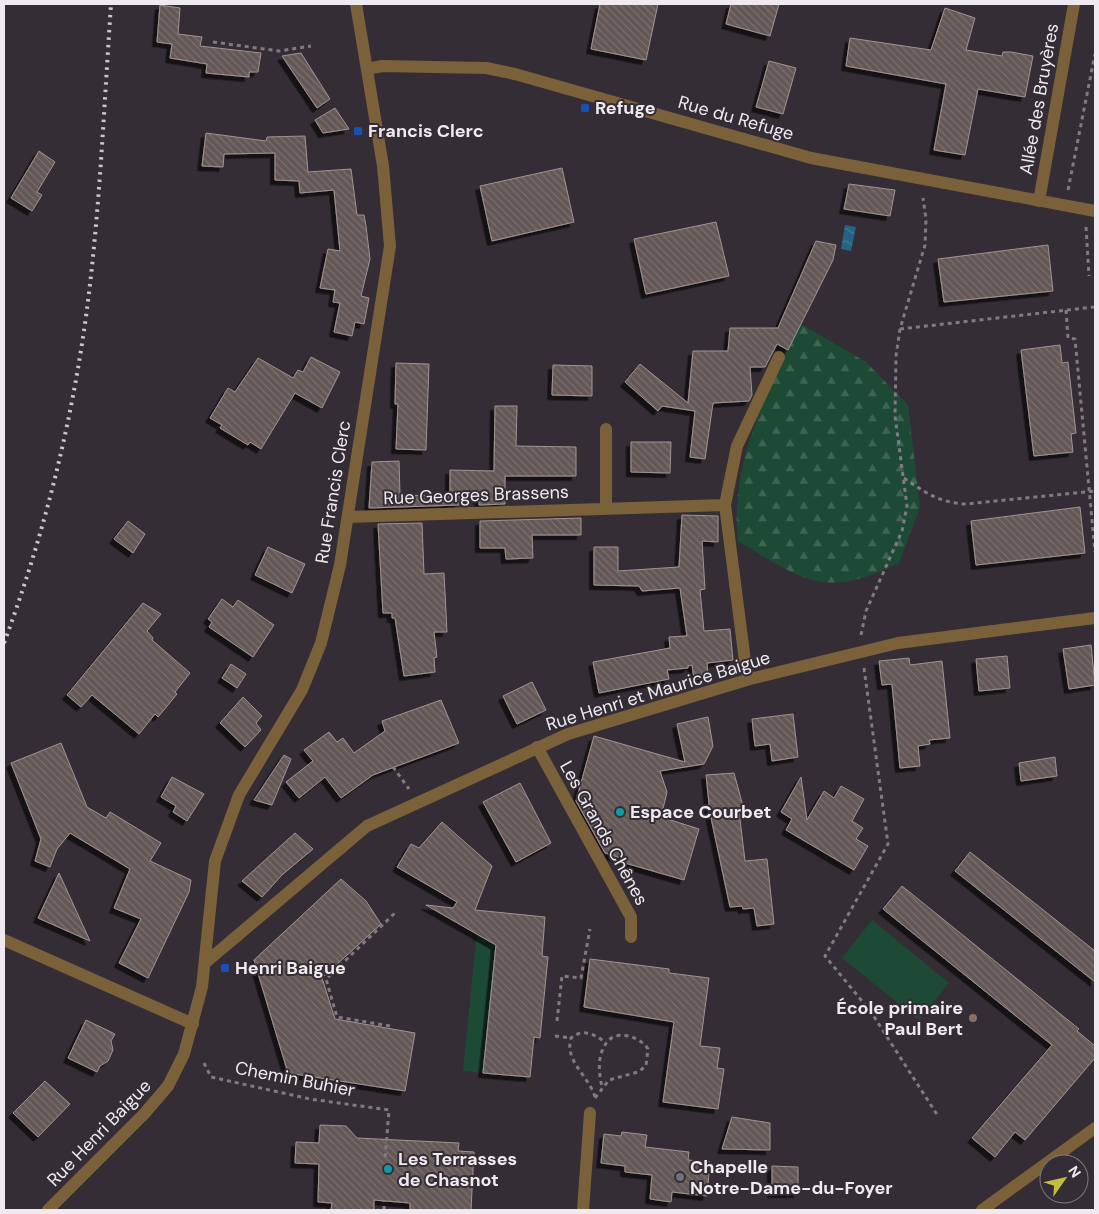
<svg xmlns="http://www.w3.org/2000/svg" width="1099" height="1214" viewBox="0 0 1099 1214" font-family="'DM Sans',sans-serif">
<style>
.forest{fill:url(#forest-firs)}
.green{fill:#1d4a35}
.water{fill:url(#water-waves)}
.building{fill:url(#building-back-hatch);stroke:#a09492;filter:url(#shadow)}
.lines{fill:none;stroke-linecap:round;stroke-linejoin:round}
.path{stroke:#807a81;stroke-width:3;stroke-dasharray:4 4;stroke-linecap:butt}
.minor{stroke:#7b613a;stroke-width:12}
.rail{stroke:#cac5cb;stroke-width:4;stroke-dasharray:2.5 5;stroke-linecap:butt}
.transit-dot{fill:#1a4fb4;stroke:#342d35;stroke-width:2}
.culture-dot{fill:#0f9aa8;stroke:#342d35;stroke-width:2}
.education-dot{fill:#8d6e63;stroke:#342d35;stroke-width:2}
.worship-dot{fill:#6b7280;stroke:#342d35;stroke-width:2}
.labels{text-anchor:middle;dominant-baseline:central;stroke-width:4;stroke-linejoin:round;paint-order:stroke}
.street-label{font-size:18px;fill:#eeeaef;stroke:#342d35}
.poi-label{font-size:18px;font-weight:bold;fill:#eeeaef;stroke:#342d35;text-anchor:start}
</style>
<defs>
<pattern id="forest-firs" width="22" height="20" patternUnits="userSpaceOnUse" patternTransform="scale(1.25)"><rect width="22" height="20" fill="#1d4a35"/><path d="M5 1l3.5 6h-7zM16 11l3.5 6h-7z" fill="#3e6453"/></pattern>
<pattern id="water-waves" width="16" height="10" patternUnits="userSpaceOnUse" patternTransform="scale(1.25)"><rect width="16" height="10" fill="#246384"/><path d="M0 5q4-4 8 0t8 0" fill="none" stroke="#447a96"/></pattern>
<pattern id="building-back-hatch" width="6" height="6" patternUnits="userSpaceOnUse" patternTransform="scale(1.25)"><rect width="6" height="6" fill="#635856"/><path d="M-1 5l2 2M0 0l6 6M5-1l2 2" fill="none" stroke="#7a706f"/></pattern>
<filter id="shadow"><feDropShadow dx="-4.5" dy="4.5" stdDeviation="0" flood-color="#0009"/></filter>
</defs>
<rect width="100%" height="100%" fill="#342d35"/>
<path class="forest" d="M801,324L866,362L908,405L920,507L899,563C823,600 804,580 738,541C729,463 767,392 801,324Z"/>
<path class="green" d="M479,911L499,912L483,1073L463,1071Z
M872,920L949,983L919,1020L842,958Z"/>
<path class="water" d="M845,225L856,227L851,251L841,249Z"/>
<path class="building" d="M600,4H658L646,60L591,49Z
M731,4H779L770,36L726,24Z
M160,5L180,8L178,34L202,37L200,46L261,53L258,72H249V77L206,73L207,64L170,58L172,44L157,42Z
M945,8L975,18L966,50L1002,56L1003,52H1011L1033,56L1025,97L978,89L965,155L934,150L946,84L846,66L850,38L931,50Z
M301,53L330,99L317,108L282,56Z
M769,61L796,68L783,114L756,107Z
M335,108L349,129L323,133L315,120Z
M206,133L266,141L267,137L305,136L308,172L351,169L357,215H364L366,226L370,259L361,296L369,298L364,324L355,322L352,336L334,332L340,303L333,302L335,290L320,288L328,249L340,251L334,190L300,193L299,181L275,180V153L224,154L223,167L202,166Z
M39,151L55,162L37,192L42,195L32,211L11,198Z
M562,168L574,222L492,241L480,186Z
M849,184L895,190L890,216L844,209Z
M716,222L729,276L646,294L634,239Z
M816,241L836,245L833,260L788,350L777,344L765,367H750L752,395L749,401L713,403L705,459L690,457L695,411L662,406L658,411L625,382L640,364L688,403L693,351H728L730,328H778Z
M1048,245L1053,291L944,302L938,259Z
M1060,345L1062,363L1068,362L1076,433L1071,434L1073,452L1034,456L1021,350Z
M311,357L340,372L322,408L295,393L261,449L250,442L248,445L220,428L222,425L210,418L228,388L235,392L258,358L293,378L298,370L303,372Z
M396,363L429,364L426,450L396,449L398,404H395Z
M553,365L592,366V396L552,395Z
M495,406H517L516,446L576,447V476H505V504L479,505V496H459V505L369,508L372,462L399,461L400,495L450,496V470L494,471Z
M631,442H671L670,473L631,472Z
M1080,507L1085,553L976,565L971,521Z
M682,515L718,516V542L702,541L705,589L700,590L704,631L730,629L733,660L707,663L708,678L694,679L692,665L688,666V668L667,670L669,679L599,693L593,662L670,648L669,637L687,636L680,588L642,591L639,586L594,585V547H618V571L679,567Z
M581,518V535H532L533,558L506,559L505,548H480V521Z
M128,521L145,534L133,553L114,539Z
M422,523L424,574L444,573L447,632H434L437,657L434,658L435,672L404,676L395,618H392V613H383L378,524Z
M268,547L305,564L292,593L255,575Z
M222,599L233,607L238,600L274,625L253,657L209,627L212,622L208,619Z
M143,603L161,614L147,631L153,638L152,640L190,673L175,692L177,694L158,717L155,714L139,734L92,695L81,707L67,695Z
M1091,645L1095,685L1069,689L1063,649Z
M1007,656L1010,688L979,691L976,659Z
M909,658L910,665L942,661L950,738L929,740L930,744L918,746L920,766L900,768L892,684L882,685L879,661Z
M231,664L246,674L237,688L222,678Z
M532,682L546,710L517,724L503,696Z
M243,697L262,716L256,723L261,730L245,747L220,723Z
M441,700L459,743L373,775L341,798L325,777L299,798L286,782L313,761L304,750L329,732L337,742L343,738L354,753L385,731L382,721Z
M793,714L798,757L772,761L770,744L755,746L752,719Z
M708,717L713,746L704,764L660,771L667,792L661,817L699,829L684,880L625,863L624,859L605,853L576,801L594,736L685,762L677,724Z
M61,743L87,807L106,818L110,812L161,843L150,861L191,880L189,892L148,978L119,963L141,919L114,908L130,869L70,833L57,849L50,867L35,861L41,839L11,763Z
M284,755L291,759L272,805L254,800Z
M1055,757L1057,776L1021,781L1019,763Z
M734,773L744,810L739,811L745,861L767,859L774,924L757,926L754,908L743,909L742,906L730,907L710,813L706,775Z
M172,777L204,794L187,821L173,812L176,806L161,797Z
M801,777L807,820L824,791L834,798L841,786L864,799L852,821L863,828L856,839L868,846L854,870L786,830L792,819L781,812Z
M520,783L551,843L516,862L483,802Z
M442,822L492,866L475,910L545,917L542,956L548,957L540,1038L534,1037L530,1077L483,1073L496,945L426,905L453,908L457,902L397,867L411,844L419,848Z
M295,833L313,849L282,875L262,897L242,881Z
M970,852L1095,951V982L955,871Z
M59,873L90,941L38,918Z
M341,879L366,901L381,924L322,978L335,1019L415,1033L405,1091L288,1073L254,960Z
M902,886L1079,1029L1077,1031L1095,1046V1058L1025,1140L1015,1132L995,1157L972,1138L1052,1045L883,909Z
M590,959L669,969V973L709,978L700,1046L720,1048L717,1068L724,1069L718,1109L663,1102L674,1022L584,1007Z
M86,1020L115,1034L111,1041L113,1050L108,1061L100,1066L97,1072L68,1058Z
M45,1081L70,1104L38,1137L13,1113Z
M732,1117L770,1123V1150L722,1149Z
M320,1125L346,1126L357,1138L459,1143L458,1151L474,1152L471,1210H410V1203L374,1200V1210H331L332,1203L318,1202L319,1164L295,1163L296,1142L319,1143Z
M622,1132L647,1135L645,1147L689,1152L688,1160L710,1162L707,1196L672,1192L671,1202L650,1199L652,1175L625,1172V1166L601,1163L604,1134L621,1136Z
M772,1166L798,1167V1193H772Z"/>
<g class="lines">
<path class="path" d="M213,42L279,51L311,46
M1068,190L1095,54
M1086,227L1089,276
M1066,310L1068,338L1075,339L1095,552
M900,329L1094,307
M904,478C924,492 940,503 966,504L1095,491
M861,635L866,611L902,531L907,506L895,416L896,356L900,329L925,245L926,219L923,198
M864,668L888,844L825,956L871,1012L938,1116
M393,767L409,789
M557,1021L562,976L581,978L590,929
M390,1026L337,1017L326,979L397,911
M555,1036L571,1038
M204,1063L211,1077L310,1099L389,1110L385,1160
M595,1097C589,1076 564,1061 571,1038C583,1028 595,1034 606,1043
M595,1098L609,1080L638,1072L646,1066L648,1049C640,1036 614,1028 605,1045C597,1058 599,1073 602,1087
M384,1210V1201"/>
<path class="minor" d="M367,69L382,66L486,68L515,74L811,158L1095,211
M1039,201L1074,4
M725,505L737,446L779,357
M606,509V429
M348,517L725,505L746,669L750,679
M537,747L631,917V937
M4,940L193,1024
M205,963L367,826L568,734L750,679L898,643L1095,618
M48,1210L144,1114L168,1086L184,1054L202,987L215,861L239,795L302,690L321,643L340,565L390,246L383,166L356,4
M583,1210L590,1113
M982,1210L1095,1128"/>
<path class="rail" d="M4,643C44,535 72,423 87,309C100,208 104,106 111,4"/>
</g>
<g class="transit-dot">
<rect x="580" y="103" width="10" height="10" rx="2.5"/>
<rect x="353" y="126" width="10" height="10" rx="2.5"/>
<rect x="220" y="963" width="10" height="10" rx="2.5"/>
</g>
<g class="culture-dot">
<circle cx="620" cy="812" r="5"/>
<circle cx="388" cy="1169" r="5"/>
</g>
<circle class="education-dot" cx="973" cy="1018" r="5"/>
<circle class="worship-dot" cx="680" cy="1177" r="5"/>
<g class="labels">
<g class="street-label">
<text transform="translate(1039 99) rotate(-80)">Allée des Bruyères</text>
<text transform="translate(736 118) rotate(16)">Rue du Refuge</text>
<text transform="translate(333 492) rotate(-81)">Rue Francis Clerc</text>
<text transform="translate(476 495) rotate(-2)">Rue Georges Brassens</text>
<text transform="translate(658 691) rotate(-17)">Rue Henri et Maurice Baigue</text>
<text transform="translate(604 833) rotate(61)">Les Grands Chênes</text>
<text transform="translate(295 1079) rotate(11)">Chemin Buhier</text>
<text transform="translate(99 1133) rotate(-46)">Rue Henri Baigue</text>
</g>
<g class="poi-label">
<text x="595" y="108">Refuge</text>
<text x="368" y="131">Francis Clerc</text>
<text x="630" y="812">Espace Courbet</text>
<text x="235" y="968">Henri Baigue</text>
<text x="963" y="1008" text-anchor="end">École primaire<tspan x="963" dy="21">Paul Bert</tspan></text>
<text x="398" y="1159">Les Terrasses<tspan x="398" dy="21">de Chasnot</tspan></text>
<text x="690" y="1167">Chapelle<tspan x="690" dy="21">Notre-Dame-du-Foyer</tspan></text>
</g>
</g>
<rect width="1099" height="1214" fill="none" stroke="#eeeaef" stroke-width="10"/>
<g transform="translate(1064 1179) rotate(56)"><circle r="24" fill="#342d35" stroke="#7e797f"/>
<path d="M0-4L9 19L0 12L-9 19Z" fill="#c1bd40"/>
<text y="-8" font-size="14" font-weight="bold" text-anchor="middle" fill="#eeeaef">N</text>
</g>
</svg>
